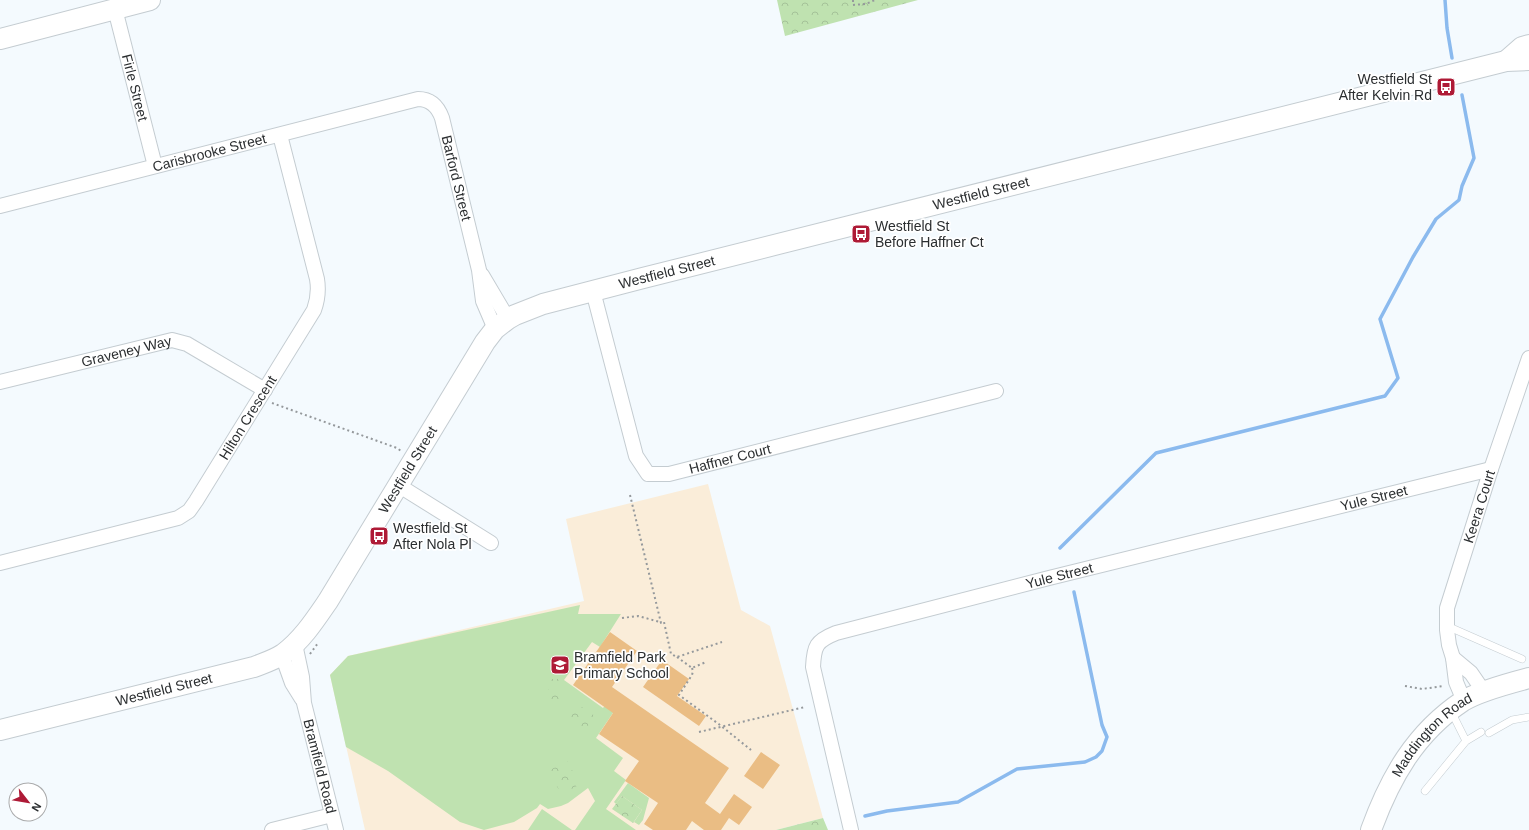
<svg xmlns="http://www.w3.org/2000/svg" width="1529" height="830" viewBox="0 0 1529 830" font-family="Helvetica,sans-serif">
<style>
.education{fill:#faedd9}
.green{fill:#bfe2b0}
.park{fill:url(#park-crowns)}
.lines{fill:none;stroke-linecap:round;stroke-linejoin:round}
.stream{stroke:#8bbaee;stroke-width:3.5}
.building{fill:#eabd84}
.lane-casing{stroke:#c4ccd1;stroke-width:8}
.street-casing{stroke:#c4ccd1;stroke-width:16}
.secondary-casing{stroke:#c4ccd1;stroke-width:22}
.path{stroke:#95999c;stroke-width:2;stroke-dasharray:2 3;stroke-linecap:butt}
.lane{stroke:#fff;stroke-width:7}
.street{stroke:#fff;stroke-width:14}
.secondary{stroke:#fff;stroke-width:20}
.labels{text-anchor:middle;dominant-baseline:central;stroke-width:3.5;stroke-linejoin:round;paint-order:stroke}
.poi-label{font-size:14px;fill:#2b2e30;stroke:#fff;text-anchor:start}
.street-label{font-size:14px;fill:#2b2e30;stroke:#fff}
</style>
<defs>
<pattern id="park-crowns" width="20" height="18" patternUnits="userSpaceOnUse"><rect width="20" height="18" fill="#bfe2b0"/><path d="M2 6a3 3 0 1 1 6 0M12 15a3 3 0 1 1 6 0" fill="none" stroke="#a4c298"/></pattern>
</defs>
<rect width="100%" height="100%" fill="#f4fafe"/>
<path class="education" d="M708,484L741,610L770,626L823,818L776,830H365L330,675L348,656L584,601L566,519Z"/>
<path class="green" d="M580,605L578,614H621L600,647L592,642L564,680L603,708L611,698L619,704L596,738L623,758L614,771L626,780L606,809L636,830H575L595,801L588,788L568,803L561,806L548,809L540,804L537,808L514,822L484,830L460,822L388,771L346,747L330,675L348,656Z
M628,783L649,798L643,820L639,825L634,822L642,810L622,796L616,804L614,802Z
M542,809L572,830H528Z"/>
<path class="park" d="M777,0H918L785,36Z
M548,679H559V699L549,700Z
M576,703L595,716L585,730L567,717Z
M567,761L580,784L562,795L548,771Z
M622,796L642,810L633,823L612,809Z
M823,818L828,830H776Z"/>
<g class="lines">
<path class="stream" d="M1445,0L1447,28L1452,58
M1060,548L1156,453L1385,396L1398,378L1380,319L1413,257L1436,219L1459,200L1462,186L1474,158L1462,95
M865,816L887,811L958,802L1017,769L1085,762L1096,757L1102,751L1107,737L1102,725L1074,592"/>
</g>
<path class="building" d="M610,632L637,651L612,687L729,768L705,803L720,814L734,794L752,807L739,825L729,818L721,830H704L692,821L686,830H653L644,824L658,803L625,781L639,761L599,734L613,713L573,685Z
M662,660L689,679L677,696L706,716L699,726L643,687Z
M761,752L780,765L763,789L744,776Z"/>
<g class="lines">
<g class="lane-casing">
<path id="lane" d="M1447,626L1522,659
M1489,733L1512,720L1529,717
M1466,741L1481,732
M1425,791L1466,741L1451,711"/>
</g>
<g class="street-casing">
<g id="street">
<path id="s1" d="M115,9L155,166"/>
<path id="s2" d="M0,206L418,99C431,99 438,107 442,118L479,270L483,301L495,329"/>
<path d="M482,275L508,319"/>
<path id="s3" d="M593,291L636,456L648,474H669L996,391"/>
<path id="s4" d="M0,382L172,340L187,344L265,390"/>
<path d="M398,485L491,543"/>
<path id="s5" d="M0,563L178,518L189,511L196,501L314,310C318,299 319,291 317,279L280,135"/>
<path id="s6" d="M295,644L302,677L304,703L336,830"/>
<path d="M282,655L292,683L302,699"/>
<path d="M1453,658L1471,673L1484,692"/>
<path id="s7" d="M1464,701L1456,682L1453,658L1449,645L1447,630V608L1491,469L1529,358"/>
<path d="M272,830L332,815"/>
<path id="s8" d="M851,830L813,667C814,646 816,641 836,633L1049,578L1491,469"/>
</g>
</g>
<g class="secondary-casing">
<g id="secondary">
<path d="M0,39L150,0"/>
<path d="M1506,61L1522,47L1529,45"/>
<path id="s9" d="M0,730L254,667C264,663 274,660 283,654C302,640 315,620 328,601L485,342L495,329L508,319L515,315L543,304L643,278L1506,61L1529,60"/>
<path id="s10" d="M1371,830C1390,778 1415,733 1463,701C1479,691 1510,683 1529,678"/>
</g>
</g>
<path class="path" d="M853,0V5L866,4L875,0
M272,403L397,448L401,451
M630,495L661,623L664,622L671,654L677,657L722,642
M622,618L638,616L660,622
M310,654L318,643
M677,657L692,668L706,662
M692,668L693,671L692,675L679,695L720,725L751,750
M1405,686L1422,689L1444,686
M699,732L805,707"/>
<use href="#lane" class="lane"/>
<use href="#street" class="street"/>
<use href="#secondary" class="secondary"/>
</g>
<defs>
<g id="bus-square" transform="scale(1)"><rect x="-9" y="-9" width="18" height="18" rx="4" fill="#ae1a36" stroke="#fff"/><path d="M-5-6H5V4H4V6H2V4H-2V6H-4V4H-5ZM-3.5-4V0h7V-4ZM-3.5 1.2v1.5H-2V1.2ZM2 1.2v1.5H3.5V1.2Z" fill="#fff"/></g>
<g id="school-square" transform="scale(1)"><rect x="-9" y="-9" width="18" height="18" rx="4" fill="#ae1a36" stroke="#fff"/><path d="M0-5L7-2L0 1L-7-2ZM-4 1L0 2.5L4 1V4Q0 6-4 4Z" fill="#fff"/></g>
</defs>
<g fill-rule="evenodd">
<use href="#bus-square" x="1446" y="87"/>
<use href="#bus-square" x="861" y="234"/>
<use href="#bus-square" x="379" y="536"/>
<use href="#school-square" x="560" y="665"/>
</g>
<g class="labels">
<g class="poi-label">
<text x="1432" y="79" text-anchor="end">Westfield St<tspan x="1432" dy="16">After Kelvin Rd</tspan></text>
<text x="875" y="226">Westfield St<tspan x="875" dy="16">Before Haffner Ct</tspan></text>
<text x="393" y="528">Westfield St<tspan x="393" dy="16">After Nola Pl</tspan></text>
<text x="574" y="657">Bramfield Park<tspan x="574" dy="16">Primary School</tspan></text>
</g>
<g class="street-label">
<text stroke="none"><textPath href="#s1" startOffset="81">Firle Street</textPath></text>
<text stroke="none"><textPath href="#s2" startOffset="216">Carisbrooke Street</textPath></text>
<text stroke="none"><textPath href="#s2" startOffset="526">Barford Street</textPath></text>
<text stroke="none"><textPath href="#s9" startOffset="1189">Westfield Street</textPath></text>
<text stroke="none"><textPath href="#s9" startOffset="865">Westfield Street</textPath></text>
<text stroke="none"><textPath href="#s4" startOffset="130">Graveney Way</textPath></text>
<text stroke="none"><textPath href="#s5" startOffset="307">Hilton Crescent</textPath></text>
<text stroke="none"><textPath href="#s3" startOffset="276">Haffner Court</textPath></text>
<text stroke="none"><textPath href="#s9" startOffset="517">Westfield Street</textPath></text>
<text stroke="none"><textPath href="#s8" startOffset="767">Yule Street</textPath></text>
<text stroke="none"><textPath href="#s7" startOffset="202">Keera Court</textPath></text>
<text stroke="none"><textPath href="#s8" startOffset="443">Yule Street</textPath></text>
<text stroke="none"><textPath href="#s9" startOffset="169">Westfield Street</textPath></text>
<text stroke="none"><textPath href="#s10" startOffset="115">Maddington Road</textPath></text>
<text stroke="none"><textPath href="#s6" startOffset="125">Bramfield Road</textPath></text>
</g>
</g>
<g transform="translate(28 802) rotate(121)"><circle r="19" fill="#ffffff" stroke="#aaabac"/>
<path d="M0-3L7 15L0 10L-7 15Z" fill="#ae1a36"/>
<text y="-6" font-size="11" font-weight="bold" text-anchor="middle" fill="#2b2e30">N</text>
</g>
</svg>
